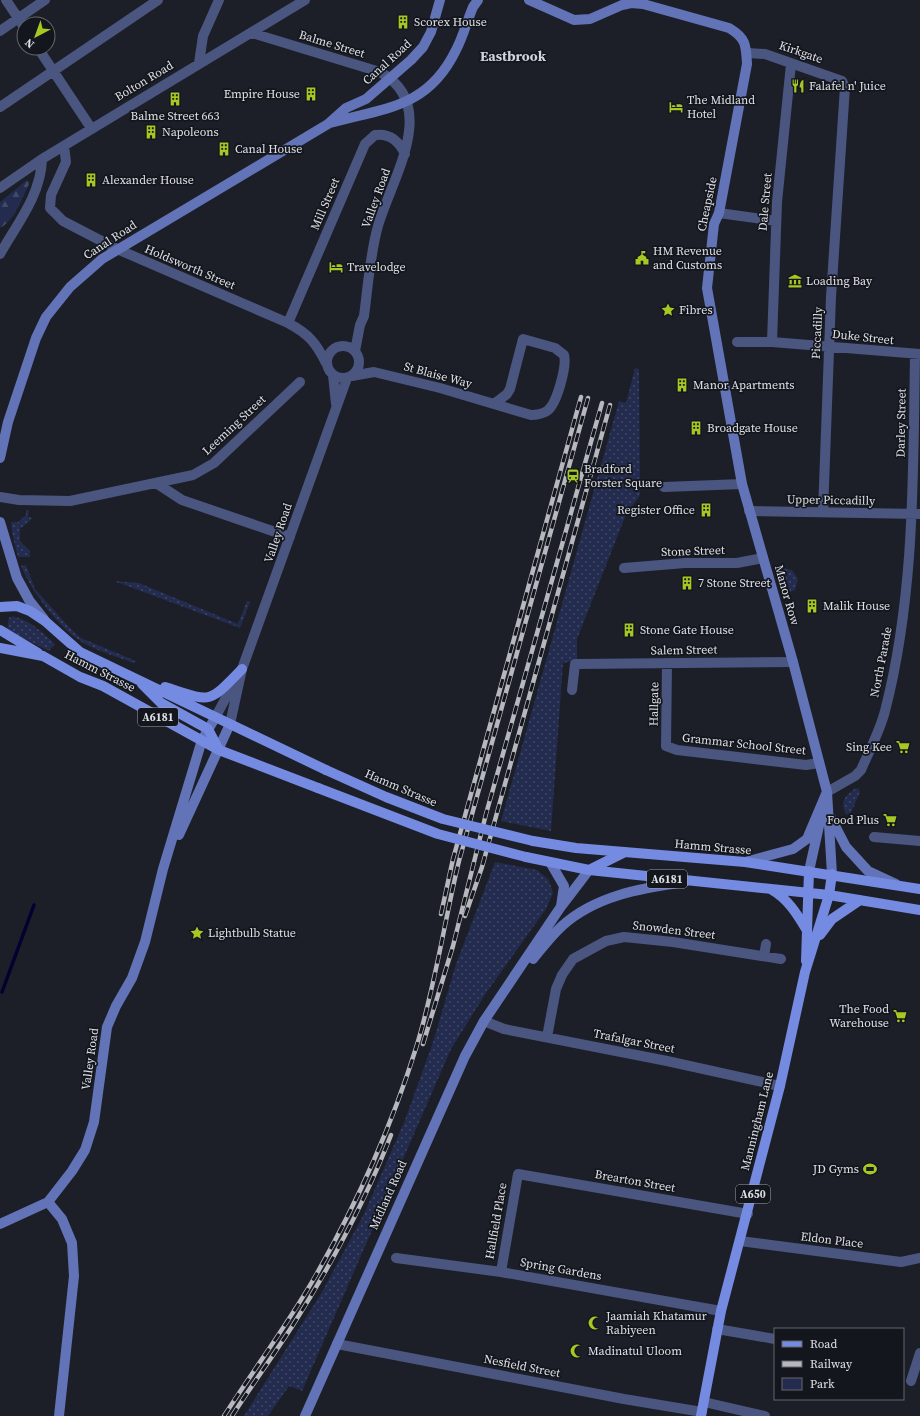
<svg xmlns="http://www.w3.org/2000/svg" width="920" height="1416" viewBox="0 0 920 1416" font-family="'Source Serif 4',serif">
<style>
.green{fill:url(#green-dots)}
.forest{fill:url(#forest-firs)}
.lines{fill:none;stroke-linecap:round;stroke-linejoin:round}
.stream{stroke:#040030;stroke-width:3.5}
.street{stroke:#4a5680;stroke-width:10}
.secondary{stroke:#6274b7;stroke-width:10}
.primary{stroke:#758be2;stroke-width:10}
.rail-casing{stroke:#b6b8be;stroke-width:4.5}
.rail{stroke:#13161d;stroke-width:3;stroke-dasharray:9;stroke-linecap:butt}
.primary-bridge{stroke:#758be2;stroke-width:10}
.labels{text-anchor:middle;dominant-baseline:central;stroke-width:3.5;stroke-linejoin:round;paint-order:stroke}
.shield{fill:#13161d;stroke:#a1a3a9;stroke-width:1}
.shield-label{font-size:11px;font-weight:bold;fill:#dee0e5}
.poi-label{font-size:12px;fill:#dee0e5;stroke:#13161d;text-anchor:start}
.street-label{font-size:12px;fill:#dee0e5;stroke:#13161d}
.quarter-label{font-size:14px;font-weight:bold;fill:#d0d3df;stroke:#13161d}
</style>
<defs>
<pattern id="green-dots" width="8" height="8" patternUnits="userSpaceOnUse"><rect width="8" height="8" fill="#232b4e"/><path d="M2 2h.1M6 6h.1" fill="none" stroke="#424967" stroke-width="1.8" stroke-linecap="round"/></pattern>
<pattern id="forest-firs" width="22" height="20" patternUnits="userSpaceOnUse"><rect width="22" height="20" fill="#232b4e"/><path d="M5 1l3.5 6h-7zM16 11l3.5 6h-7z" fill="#424967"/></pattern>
</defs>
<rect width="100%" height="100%" fill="#1c1f27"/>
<path class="green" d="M635,368L639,369L640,495L625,517L577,639V660L563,663L551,831L501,821L619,401L626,403Z
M26,510H29L28,517L33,518L20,529V541L30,551V557H18L12,534L11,522H18L26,515Z
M26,565L35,589L70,628L81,638L136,661L133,663C116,656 97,651 82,642C59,628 31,591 21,566Z
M782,568L792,570L798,579L795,590L790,592Z
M114,581L139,583L238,624L247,601L250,602L240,628Z
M12,616C30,620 41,631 55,644L49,651L7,630L9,617L12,618Z
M856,788L859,789L860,792L851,813L846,814C839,801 846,795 856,788Z
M495,862L537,870L549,880L553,893L546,909L486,993L451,1049L302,1391L289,1386L268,1416H244L322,1292L364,1214L405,1120L433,1042L456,964Z"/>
<path class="forest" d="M27,180L30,182C23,196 15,221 0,228V202Z"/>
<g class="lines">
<path class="stream" d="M2,992L34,905"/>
<path class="street" d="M6,0L24,27
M0,31L45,0
M252,33L380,72C441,105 391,180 378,226C370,254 368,286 364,316L360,325L355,351
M38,48L91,128
M747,53L765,54L842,81L845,87L831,297L823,512
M199,63L203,36L219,0
M0,107L158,0
M64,146L66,162L51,195L50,208L63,221L117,249L288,323C309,334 316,343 326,363
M0,188L42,159L305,0
M719,213L776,221
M0,254C17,224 41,195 42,159
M288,323L365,144L375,135C390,133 399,141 405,154
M737,342H772L920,354
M772,342L777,202L791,64
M327 362a16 16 0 1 1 32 0a16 16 0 1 1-32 0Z
M333,375L336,404
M352,376L374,372L440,388L531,415C537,415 542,414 547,411C557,404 567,366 564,355L555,348L523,339L510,389L507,394L494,404
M156,483L182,500L290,537
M664,487L742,484
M0,497L19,500L70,501L193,475L214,463L300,382
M749,511L920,514
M624,568L685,563H737L763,558
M667,663L666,746L677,750L806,765L819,763
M572,690L575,664L793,662
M215,718L237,677
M230,724L242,669L347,378
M827,792L855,776L861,770C869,751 880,731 885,711C915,595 913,474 915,355
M874,837L920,841
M764,956L766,944
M484,1021L504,1029L667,1061L780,1086
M547,1037L556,989L562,975L573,959L606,941L624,937L673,942L781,959
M740,1241L901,1262L920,1258
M396,1258L501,1272L721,1311
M501,1272L518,1174L748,1214
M717,1329L775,1339
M337,1344L624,1399L702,1412
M911,1381L920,1353
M704,1402L765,1416"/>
<path class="secondary" d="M529,0L574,20L590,19L622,5L631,3L643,4L729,28C746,38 746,45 747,64L719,213L714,224L707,288L742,484L793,662L827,792L832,874
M330,123C385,108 428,108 456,50C463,37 467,21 473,7L478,0
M0,458L8,422L36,338L46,317L70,287L102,259L328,124L346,108L366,99L411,60L423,47L431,32L440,0
M0,522L17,578L29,600L44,619
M831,818L846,847L868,871L896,884
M179,835L230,724
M550,862L564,886L561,906
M745,862L793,849L807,839L826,794
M809,871L821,817
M533,959C542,948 551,936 562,926C595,896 641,888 685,882
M48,1202L62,1219L72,1243L74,1276L59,1416
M0,1224L48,1202L72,1171L85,1150L94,1122L107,1027L116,1006L132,978L145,942L163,869L202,740L215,718
M305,1416L465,1056L484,1021L560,908L589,870"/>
<path class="primary" d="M0,607L17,606L30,611L45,621L80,652L326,770
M0,630L38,653
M0,648L43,656L80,677L103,686L219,750L318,788
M142,684L161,703L208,729L219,750
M165,687C212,702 207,705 242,669
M533,841L576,848L745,862L920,889
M526,857L589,870L829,895L920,910
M589,870L625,852
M772,890C788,899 797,914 806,929
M820,935L832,919L860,900
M806,961L809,871
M701,1416L721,1311L780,1086L805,972L829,895L832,874"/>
<g class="rail-casing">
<path id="rail" d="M441,914L453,859L581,397
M465,916L482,867L610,405
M423,1044L453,946L486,814L602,403
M224,1416C254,1369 288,1324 316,1275C357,1203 391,1128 416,1048C435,987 444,923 459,861L588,398
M232,1416C252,1385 273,1356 293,1325C331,1265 365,1202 391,1135"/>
</g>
<use href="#rail" class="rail"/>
<path class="primary-bridge" d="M326,770L386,797L443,819L533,841
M318,788L438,834L526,857"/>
</g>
<defs>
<g id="building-bare" transform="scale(1.08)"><path d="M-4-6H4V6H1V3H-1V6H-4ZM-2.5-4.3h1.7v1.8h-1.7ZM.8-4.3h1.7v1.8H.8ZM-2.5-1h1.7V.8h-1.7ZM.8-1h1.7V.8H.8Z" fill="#a6c822" stroke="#13161d" stroke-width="2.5" paint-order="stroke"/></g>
<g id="restaurant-bare" transform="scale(1.08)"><path d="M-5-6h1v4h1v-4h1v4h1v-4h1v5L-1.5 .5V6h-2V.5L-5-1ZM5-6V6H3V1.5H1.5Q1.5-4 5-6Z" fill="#a6c822" stroke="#13161d" stroke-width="2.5" paint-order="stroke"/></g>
<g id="hotel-bare" transform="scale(1.08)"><path d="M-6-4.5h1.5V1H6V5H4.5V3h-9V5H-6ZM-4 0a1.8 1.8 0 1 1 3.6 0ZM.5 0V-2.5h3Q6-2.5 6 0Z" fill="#a6c822" stroke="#13161d" stroke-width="2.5" paint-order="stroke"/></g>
<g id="civic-bare" transform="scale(1.08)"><path d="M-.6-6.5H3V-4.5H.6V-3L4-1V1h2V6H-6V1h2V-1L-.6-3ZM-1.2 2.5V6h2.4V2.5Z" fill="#a6c822" stroke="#13161d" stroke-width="2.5" paint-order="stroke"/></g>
<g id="museum-bare" transform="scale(1.08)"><path d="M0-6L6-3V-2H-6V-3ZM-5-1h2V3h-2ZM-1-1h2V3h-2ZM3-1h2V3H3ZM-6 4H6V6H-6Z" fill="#a6c822" stroke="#13161d" stroke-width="2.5" paint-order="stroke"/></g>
<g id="sight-bare" transform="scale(1.08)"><path d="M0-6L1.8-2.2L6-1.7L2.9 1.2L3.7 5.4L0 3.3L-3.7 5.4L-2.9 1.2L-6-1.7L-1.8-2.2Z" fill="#a6c822" stroke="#13161d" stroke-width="2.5" paint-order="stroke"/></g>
<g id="station-bare" transform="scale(1.08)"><path d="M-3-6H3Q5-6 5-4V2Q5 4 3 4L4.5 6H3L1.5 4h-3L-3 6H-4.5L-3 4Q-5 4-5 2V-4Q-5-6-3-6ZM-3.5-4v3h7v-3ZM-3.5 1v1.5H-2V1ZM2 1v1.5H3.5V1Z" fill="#a6c822" stroke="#13161d" stroke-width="2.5" paint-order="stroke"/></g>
<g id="supermarket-bare" transform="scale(1.08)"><path d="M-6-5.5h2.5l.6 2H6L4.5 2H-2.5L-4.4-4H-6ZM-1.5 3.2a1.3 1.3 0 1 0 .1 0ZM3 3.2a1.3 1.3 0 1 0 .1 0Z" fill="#a6c822" stroke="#13161d" stroke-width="2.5" paint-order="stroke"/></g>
<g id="stadium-bare" transform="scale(1.08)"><path d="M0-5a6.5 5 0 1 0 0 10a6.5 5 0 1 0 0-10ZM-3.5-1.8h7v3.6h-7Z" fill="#a6c822" stroke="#13161d" stroke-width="2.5" paint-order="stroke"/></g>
<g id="mosque-bare" transform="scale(1.08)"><path d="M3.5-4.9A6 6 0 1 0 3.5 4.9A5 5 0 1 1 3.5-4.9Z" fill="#a6c822" stroke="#13161d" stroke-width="2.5" paint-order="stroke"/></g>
</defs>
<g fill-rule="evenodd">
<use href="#building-bare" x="403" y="22"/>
<use href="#restaurant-bare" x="798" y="86"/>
<use href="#building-bare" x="311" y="94"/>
<use href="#building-bare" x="175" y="99"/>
<use href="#hotel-bare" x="676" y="107"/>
<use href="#building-bare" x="151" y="132"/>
<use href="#building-bare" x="224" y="149"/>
<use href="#building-bare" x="91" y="180"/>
<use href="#civic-bare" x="642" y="258"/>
<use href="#hotel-bare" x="336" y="267"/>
<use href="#museum-bare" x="795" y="281"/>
<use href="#sight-bare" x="668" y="310"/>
<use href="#building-bare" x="682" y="385"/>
<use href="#building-bare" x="696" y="428"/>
<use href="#station-bare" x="573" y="476"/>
<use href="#building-bare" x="706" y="510"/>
<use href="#building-bare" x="687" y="583"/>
<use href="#building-bare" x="812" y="606"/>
<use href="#building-bare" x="629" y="630"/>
<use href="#supermarket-bare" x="903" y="747"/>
<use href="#supermarket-bare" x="890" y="820"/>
<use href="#sight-bare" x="197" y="933"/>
<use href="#supermarket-bare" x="900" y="1016"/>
<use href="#stadium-bare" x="870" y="1169"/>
<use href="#mosque-bare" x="595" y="1323"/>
<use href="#mosque-bare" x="577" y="1351"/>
</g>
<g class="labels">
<g class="shield">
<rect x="138" y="708" width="40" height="18" rx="3"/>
<rect x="647" y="870" width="40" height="18" rx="3"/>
<rect x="736" y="1185" width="34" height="18" rx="3"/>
</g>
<g class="shield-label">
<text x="158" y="717">A6181</text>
<text x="667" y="879">A6181</text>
<text x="753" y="1194">A650</text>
</g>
<g class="poi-label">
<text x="414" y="22">Scorex House</text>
<text x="809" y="86">Falafel n' Juice</text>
<text x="300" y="94" text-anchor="end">Empire House</text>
<text x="687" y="100">The Midland<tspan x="687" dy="14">Hotel</tspan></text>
<text x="175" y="116" text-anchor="middle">Balme Street 663</text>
<text x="162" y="132">Napoleons</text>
<text x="235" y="149">Canal House</text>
<text x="102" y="180">Alexander House</text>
<text x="653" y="251">HM Revenue<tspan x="653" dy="14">and Customs</tspan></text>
<text x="347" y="267">Travelodge</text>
<text x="806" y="281">Loading Bay</text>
<text x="679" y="310">Fibres</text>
<text x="693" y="385">Manor Apartments</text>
<text x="707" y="428">Broadgate House</text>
<text x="584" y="469">Bradford<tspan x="584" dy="14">Forster Square</tspan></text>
<text x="695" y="510" text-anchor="end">Register Office</text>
<text x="698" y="583">7 Stone Street</text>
<text x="823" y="606">Malik House</text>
<text x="640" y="630">Stone Gate House</text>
<text x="892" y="747" text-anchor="end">Sing Kee</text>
<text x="879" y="820" text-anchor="end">Food Plus</text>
<text x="208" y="933">Lightbulb Statue</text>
<text x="889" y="1009" text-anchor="end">The Food<tspan x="889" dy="14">Warehouse</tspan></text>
<text x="859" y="1169" text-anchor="end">JD Gyms</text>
<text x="606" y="1316">Jaamiah Khatamur<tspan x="606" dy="14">Rabiyeen</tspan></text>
<text x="588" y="1351">Madinatul Uloom</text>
</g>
<g class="street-label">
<text transform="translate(332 44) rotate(17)">Balme Street</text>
<text transform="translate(801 52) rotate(19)">Kirkgate</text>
<text transform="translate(387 62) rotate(-42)">Canal Road</text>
<text transform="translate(144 81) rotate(-31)">Bolton Road</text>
<text transform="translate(376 198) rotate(-70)">Valley Road</text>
<text transform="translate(765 202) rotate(-85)">Dale Street</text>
<text transform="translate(325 204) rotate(-67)">Mill Street</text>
<text transform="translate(707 204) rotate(-78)">Cheapside</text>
<text transform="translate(110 240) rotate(-33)">Canal Road</text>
<text transform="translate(190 267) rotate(23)">Holdsworth Street</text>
<text transform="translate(817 333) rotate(-87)">Piccadilly</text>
<text transform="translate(863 337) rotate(6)">Duke Street</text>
<text transform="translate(438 375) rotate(15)">St Blaise Way</text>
<text transform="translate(901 423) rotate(-89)">Darley Street</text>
<text transform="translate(234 425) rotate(-43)">Leeming Street</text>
<text transform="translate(831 500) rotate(1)">Upper Piccadilly</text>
<text transform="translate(278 533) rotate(-71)">Valley Road</text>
<text transform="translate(693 551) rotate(-2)">Stone Street</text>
<text transform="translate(787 595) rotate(74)">Manor Row</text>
<text transform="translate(684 650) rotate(-1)">Salem Street</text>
<text transform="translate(881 662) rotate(-79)">North Parade</text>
<text transform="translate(100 671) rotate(27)">Hamm Strasse</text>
<text transform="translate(654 704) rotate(-89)">Hallgate</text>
<text transform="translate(744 744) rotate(6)">Grammar School Street</text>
<text transform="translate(401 788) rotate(23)">Hamm Strasse</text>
<text transform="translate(713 847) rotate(5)">Hamm Strasse</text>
<text transform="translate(674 930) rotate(7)">Snowden Street</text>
<text transform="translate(634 1041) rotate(11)">Trafalgar Street</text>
<text transform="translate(90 1059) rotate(-82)">Valley Road</text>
<text transform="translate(757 1121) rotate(-76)">Manningham Lane</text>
<text transform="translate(635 1181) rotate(10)">Brearton Street</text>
<text transform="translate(388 1195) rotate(-66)">Midland Road</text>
<text transform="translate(496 1221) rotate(-80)">Hallfield Place</text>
<text transform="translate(832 1240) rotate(7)">Eldon Place</text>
<text transform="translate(561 1269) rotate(10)">Spring Gardens</text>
<text transform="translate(522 1366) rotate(11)">Nesfield Street</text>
</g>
<g class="quarter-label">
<text x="513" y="56">Eastbrook</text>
</g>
</g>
<rect x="774" y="1328" width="130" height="72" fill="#13161d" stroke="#64676d"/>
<rect x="782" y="1341" width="20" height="6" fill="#758be2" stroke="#64676d"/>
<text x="810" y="1348" font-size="12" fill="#dee0e5">Road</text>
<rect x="782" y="1361" width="20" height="6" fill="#b6b8be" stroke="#64676d"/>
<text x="810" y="1368" font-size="12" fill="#dee0e5">Railway</text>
<rect x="782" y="1378" width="20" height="12" fill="#232b4e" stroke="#64676d"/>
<text x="810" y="1388" font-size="12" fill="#dee0e5">Park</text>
<g transform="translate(36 36) rotate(221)"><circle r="19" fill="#13161d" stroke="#64676d"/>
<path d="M0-3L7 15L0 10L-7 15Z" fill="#a6c822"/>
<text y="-6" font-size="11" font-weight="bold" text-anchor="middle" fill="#dee0e5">N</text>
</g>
</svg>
